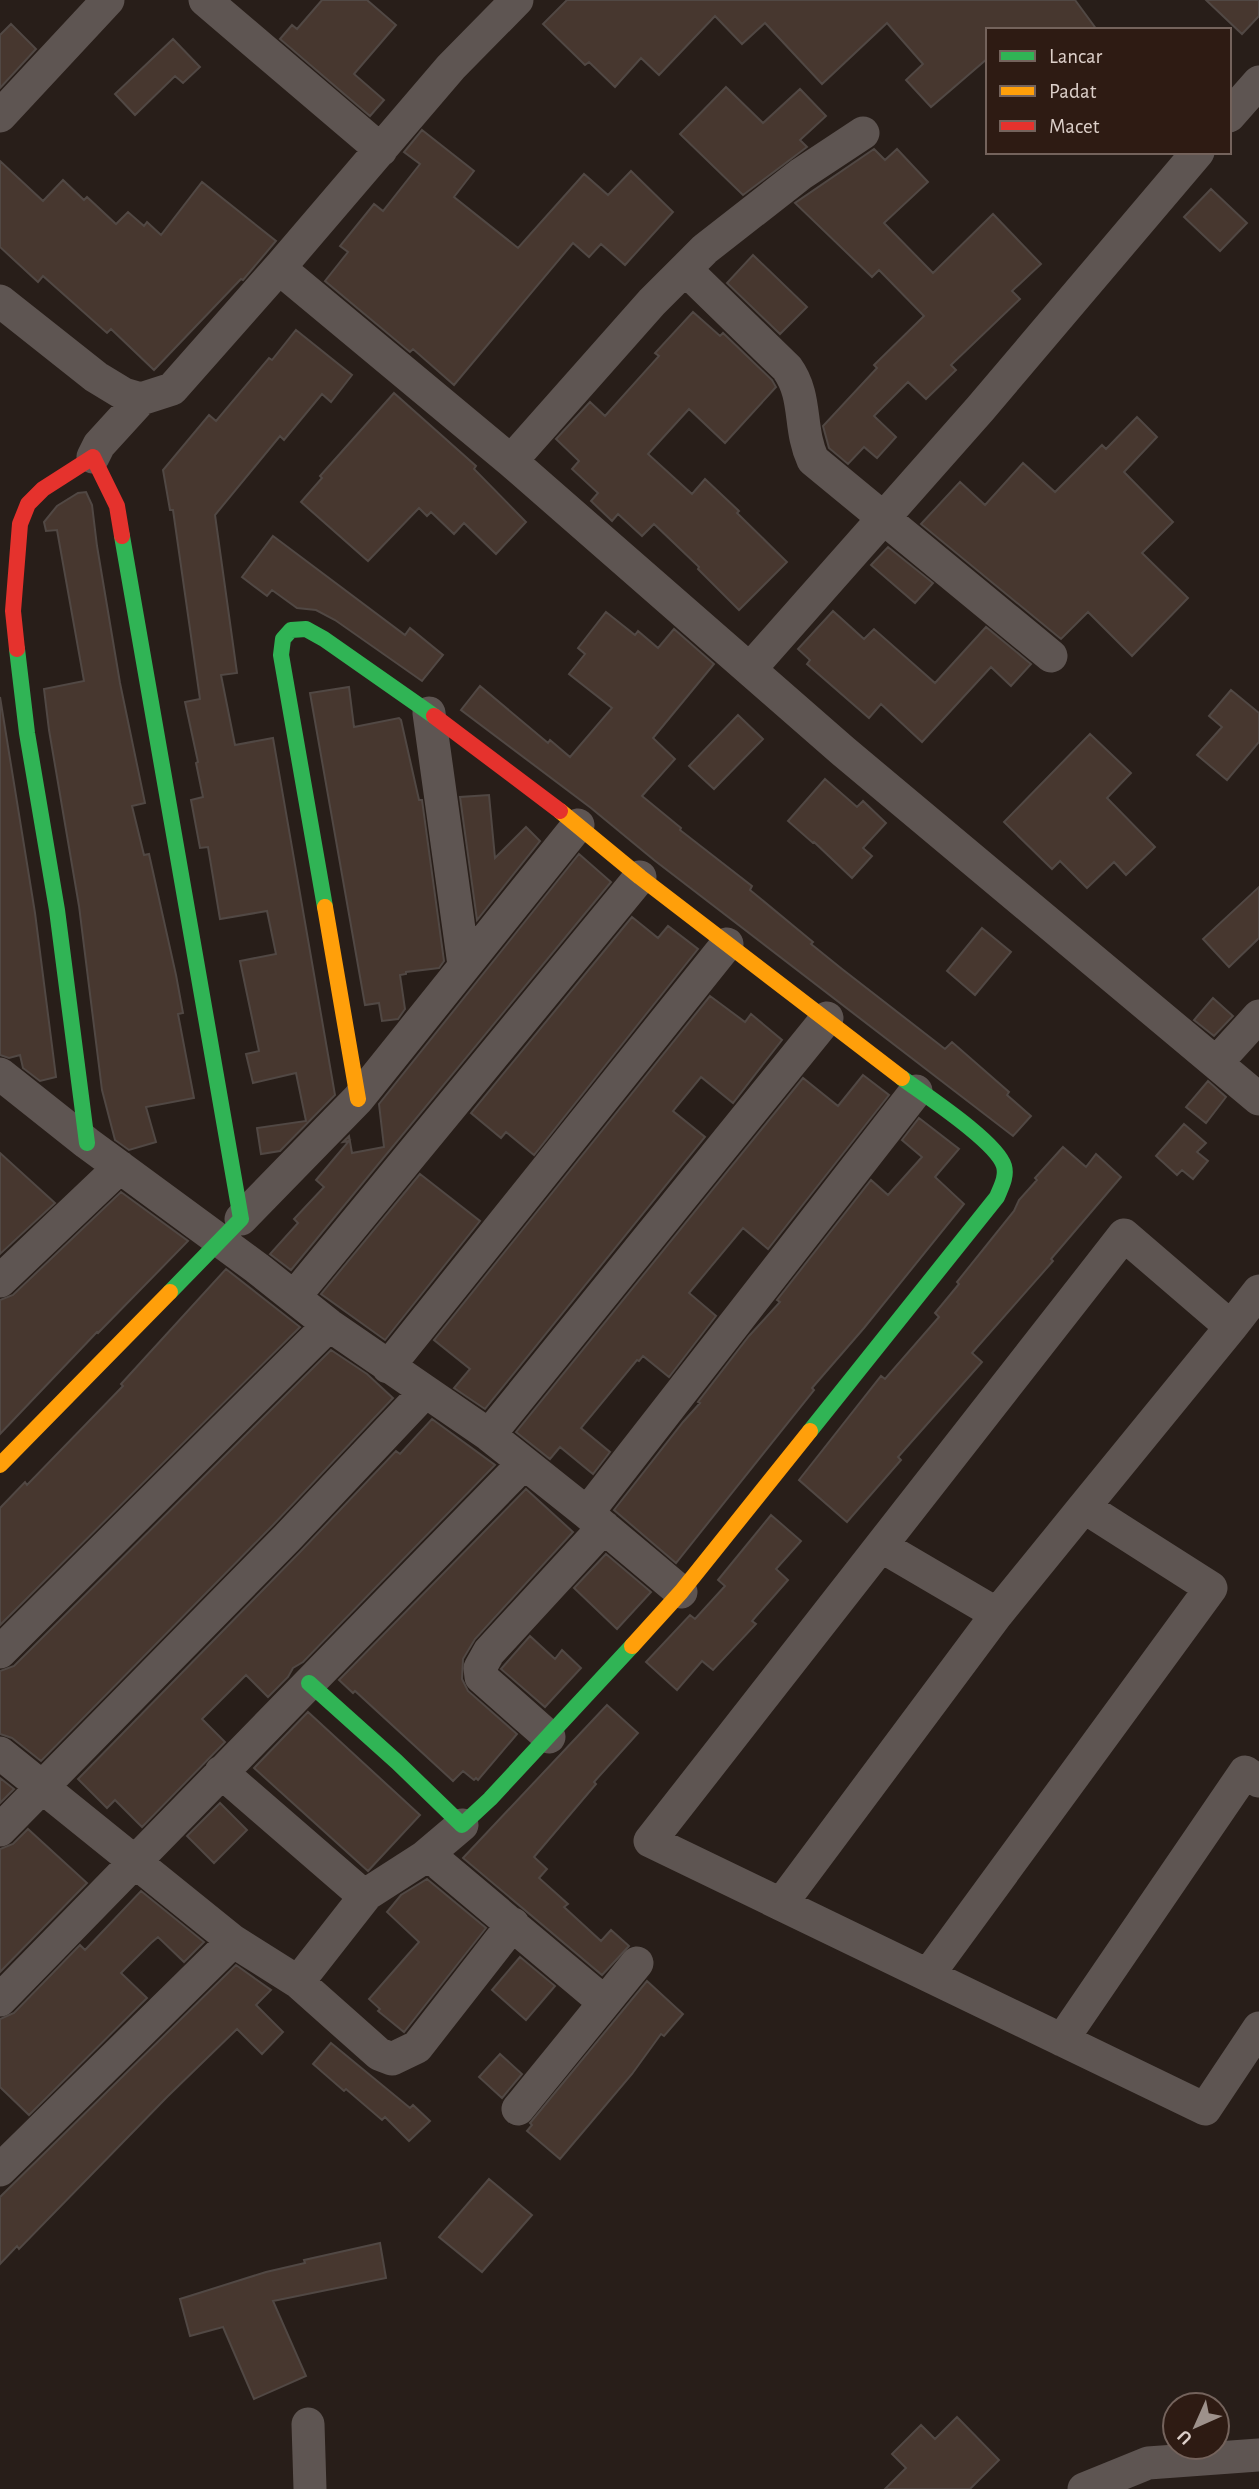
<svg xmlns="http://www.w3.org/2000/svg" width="1259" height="2489" viewBox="0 0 1259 2489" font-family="'Alegreya Sans',sans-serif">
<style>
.building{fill:#47372f;stroke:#514844;stroke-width:2}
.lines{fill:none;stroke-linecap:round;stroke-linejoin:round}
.street{stroke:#5e5552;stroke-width:33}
.fast{stroke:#30b455;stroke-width:16}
.slow{stroke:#ff9f0a;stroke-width:16}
.jam{stroke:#e5322d;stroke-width:16}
</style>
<rect width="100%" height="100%" fill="#281e19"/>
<path class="building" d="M322,0H367L396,25L354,74L384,100L370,116L280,39L292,25L297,29Z
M567,0H1075L1097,30H988V58L931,107L906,80L923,64L887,23L822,84L765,23L742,44L715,16L659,75L641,58L615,87L589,62L585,65L543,24Z
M1206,0H1259V16L1242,34Z
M11,24L36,49L0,88V35Z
M173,39L200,67L183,83L175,76L135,115L115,94Z
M726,87L763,123L800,89L826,116L800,140L807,147L743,195L680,134Z
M422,130L474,171L454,197L518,248L584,174L608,195L631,171L673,212L625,265L601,244L589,257L573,243L454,385L413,349L410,352L325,281L348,252L340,246L374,204L383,211L420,164L404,152Z
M874,149L885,160L897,149L928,182L884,223L933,273L993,214L1041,264L1012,291L1020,299L951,365L956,370L926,399L908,382L874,416L896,437L877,458L864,447L848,464L829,448L823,426L877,368L874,365L924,316L879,270L872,277L795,203Z
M0,161L43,201L63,180L84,200L87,197L116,224L128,212L144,226L147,222L161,235L202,182L276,241L243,280L241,279L154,370L111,329L107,333L43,276L38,282L0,247Z
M1211,189L1247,223L1220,251L1184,217Z
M753,255L807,307L780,334L727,283Z
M693,312L720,336L723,333L772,380L776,387L725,443L689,409L648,454L692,494L705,479L739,511L737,513L787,562L739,610L698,569L699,567L654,524L642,536L618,514L612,521L591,501L598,493L572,469L579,461L556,439L590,402L605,416L659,356L655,353Z
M296,330L352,375L331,402L322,394L284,440L280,436L215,515L237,673L221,675L235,745L273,738L335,1095L280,1151L261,1154L257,1128L306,1121L296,1073L253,1083L246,1054L259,1051L240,961L276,954L267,911L220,919L208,847L200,848L191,800L203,797L196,763L198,762L185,702L200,699L173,510H170L163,470L209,415L216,421L269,358L272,360Z
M394,393L476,466L474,469L526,522L496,554L464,523L454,534L431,512L427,516L419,508L368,561L301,502L322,478L320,476Z
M1137,417L1157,437L1124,472L1173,522L1142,553L1188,598L1132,656L1088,612L1061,639L921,524L960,482L985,505L1023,463L1055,492L1102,445L1106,449Z
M86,492L92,505L97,546L120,683L145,803L132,806L144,855L149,854L176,975L183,1013L178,1014L194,1098L146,1107L156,1142L129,1150L115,1140L102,1090L79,906L49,730L44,689L84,681L57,530L46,531L44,522L57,506L78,493Z
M273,536L405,635L410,628L443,655L422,681L335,620L316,610L297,608L272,590L267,596L242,577Z
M888,547L933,583L915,603L871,565Z
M833,611L864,639L874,629L935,683L986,627L1031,664L1011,686L991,667L922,742L881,704L869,718L807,664L810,660L798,649Z
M606,612L635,635L638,631L658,648L674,629L714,664L653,738L675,759L642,796L681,828L680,830L752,886L750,890L813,942L811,944L842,969L945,1049L952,1042L1009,1092L1007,1095L1031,1116L1013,1136L654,860L591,808L461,710L480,686L548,743L550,740L570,757L612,708L569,674L585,654L578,648Z
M349,687L354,727L399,718L401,720L419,800H422L444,961L439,968L406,972V974L400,975L405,1009L398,1019L382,1021L379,1003L365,1005L310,693Z
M1231,690L1259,713V742L1227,780L1197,755L1222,727L1209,716Z
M0,697L35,913L56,1077L40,1081L23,1068L20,1055L9,1058L0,1055Z
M738,715L763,739L714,789L689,766Z
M1090,734L1131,773L1107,798L1155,847L1126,875L1114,862L1087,888L1060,861L1052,869L1004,822Z
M825,779L857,807L863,801L886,823L863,848L872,856L852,878L814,842L813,843L788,821Z
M489,795L495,858L526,827L540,841L477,920L460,797Z
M579,854L611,882L291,1270L270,1254L298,1223L294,1219L324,1187L316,1180L349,1141L343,1142L349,1136L352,1153L384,1147L379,1104Z
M1259,887V938L1229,967L1203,939Z
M632,917L658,938L668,926L698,949L534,1155L506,1132L501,1138L471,1113Z
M982,928L1011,952L975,995L947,971Z
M710,996L745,1022L751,1014L782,1040L733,1103L701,1077L673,1111L705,1137L485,1409L454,1388L470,1369L434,1340Z
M1213,998L1233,1016L1214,1036L1194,1020Z
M863,1075L889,1095L768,1249L743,1228L689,1293L716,1316L669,1377L643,1356L639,1361L637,1360L581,1428L610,1452L593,1474L560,1447L550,1459L516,1432L803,1078L838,1106Z
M1208,1081L1226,1097L1206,1123L1186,1107Z
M919,1118L959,1149L935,1177L964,1204L864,1328L812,1388L814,1390L676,1563L614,1510L683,1422L700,1403L698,1402L749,1336L780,1302L777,1300L871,1180L888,1195L922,1157L902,1140Z
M1184,1124L1206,1143L1197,1152L1208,1161L1193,1179L1182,1170L1177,1175L1156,1156Z
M1063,1147L1086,1167L1096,1154L1121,1177L1051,1259L1053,1261L972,1353L982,1362L898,1457L901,1460L847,1522L799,1480L881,1376L885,1379L939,1317L935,1313L959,1284L957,1282L1014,1211L1019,1200L1037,1180L1035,1178Z
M0,1153L55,1203L0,1254Z
M420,1174L480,1221L385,1340L321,1294Z
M121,1192L188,1241L98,1333L97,1332L0,1434V1300L13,1295Z
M226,1269L300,1327L0,1625V1508L25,1482L27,1485L123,1386L121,1384Z
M331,1350L367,1374L393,1398L273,1525L41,1761L12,1738L0,1734V1671L14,1666Z
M432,1419L495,1465L303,1662L293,1668L288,1677L268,1697L246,1675L202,1719L225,1742L142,1827L115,1800L107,1808L78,1779L301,1551L396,1451L400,1454Z
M526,1489L573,1532L475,1639L463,1659L462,1679L468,1691L517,1734L478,1780L476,1778L474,1780L463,1771L453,1781L355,1691L353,1693L339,1680Z
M771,1515L801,1541L776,1569L788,1580L752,1621L756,1624L713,1670L702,1661L677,1690L646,1662L690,1615L695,1619L725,1586L718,1580Z
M606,1554L651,1592L617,1629L574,1588Z
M530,1636L555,1659L562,1650L581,1668L545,1707L501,1669Z
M607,1705L638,1733L594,1782L596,1784L534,1857L547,1869L539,1878L568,1904L564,1907L601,1941L611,1930L629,1946L602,1975L463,1858Z
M308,1712L420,1815L368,1871L254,1768Z
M0,1778L14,1789L0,1803Z
M220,1803L247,1830L214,1863L187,1836Z
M28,1829L87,1883L0,1972V1849L13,1844Z
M427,1879L486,1928L404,2032L378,2011L380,2009L369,1999L419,1942L387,1912L401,1895Z
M141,1891L204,1942L184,1962L158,1937L151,1943L121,1973L147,1998L29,2115L0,2087V2019L14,2013L80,1945L85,1950Z
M520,1957L555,1986L526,2020L492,1990Z
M236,1965L271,1990L256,2005L283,2032L262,2054L237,2029L167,2097L19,2249L17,2246L0,2264V2197Z
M647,1981L683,2014L664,2036L661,2034L632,2074L560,2159L527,2131L532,2125L530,2123Z
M331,2043L410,2108L413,2105L430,2121L409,2141L385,2117L382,2120L346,2089L344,2091L313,2064Z
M500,2054L522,2074L502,2098L479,2077Z
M489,2179L532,2215L482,2272L439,2237Z
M380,2243L386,2278L273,2301L306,2376L254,2399L223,2327L190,2336L180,2299L266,2272L305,2263L304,2260Z
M957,2417L999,2460L970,2489H885L906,2468L892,2454L921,2425L935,2439Z"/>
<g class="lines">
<path class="street" d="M205,0L381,150
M0,116L108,0
M1229,116L1259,82
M279,268L511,461L843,751L1259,1099
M685,269L787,368C808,397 798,428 813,460L1051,656
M0,301L96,377L124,394L141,399L172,389L279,268L451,67L517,0
M93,457L99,445L141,399
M511,461L652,302L705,249L801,174L863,133
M750,669L980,409L1198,152
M429,713L464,965
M1217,1062L1259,1016
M0,1074L87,1143L257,1268L329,1325L489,1435L587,1513L681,1592
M241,1219L358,1099L578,825
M0,1281L120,1167
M1259,1291L1231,1327L1124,1235L650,1841L1205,2109L1259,2028
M294,1297L640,877
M388,1367L727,944
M489,1435L827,1018
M1084,1507L1231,1327
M587,1513L916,1091
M881,1546L997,1614
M0,1652L329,1325
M549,1737L481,1677L480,1668L489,1652L604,1527
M0,1753L233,1941L298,1982L379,2054L392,2059L417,2047L513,1924
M221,1772L356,1889L367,1894L423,1858L462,1825
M0,1830L287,1538L425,1392
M423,1858L436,1861L604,2002
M781,1904L997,1614L1084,1507L1211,1588L928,1975
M298,1982L367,1894
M0,2000L524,1463
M1062,2040L1245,1772L1259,1781
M518,2109L637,1963
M0,2170L233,1941
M308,2424L310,2489
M1084,2489L1148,2463L1259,2455"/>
<path class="fast" d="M122,536L241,1219L170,1292
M17,649L27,733L57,910L87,1143
M325,907L281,655L283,639L291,630L306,629L324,639L434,716
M810,1431L997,1197C1001,1187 1007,1177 1004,1166C997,1142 925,1095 902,1078
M309,1683L397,1762L462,1825L490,1799L632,1646"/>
<path class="slow" d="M560,811L640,877L902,1078
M325,907L358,1099
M0,1465L170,1292
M632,1646L681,1592L810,1431"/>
<path class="jam" d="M17,649L13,611L20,524L28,504L43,489L93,457L117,506L122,536
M434,716L560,811"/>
</g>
<rect x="986" y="28" width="245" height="126" fill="#2e1b13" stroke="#74635c" stroke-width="2"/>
<rect x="1000" y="51" width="35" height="10" fill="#30b455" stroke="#74635c" stroke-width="2"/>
<text x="1049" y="63" font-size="21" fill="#dccfc9">Lancar</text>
<rect x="1000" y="86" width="35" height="10" fill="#ff9f0a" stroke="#74635c" stroke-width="2"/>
<text x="1049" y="98" font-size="21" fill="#dccfc9">Padat</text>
<rect x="1000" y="121" width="35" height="10" fill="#e5322d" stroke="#74635c" stroke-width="2"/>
<text x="1049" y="133" font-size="21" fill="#dccfc9">Macet</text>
<g transform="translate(1196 2426) rotate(225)"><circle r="33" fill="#2e1b13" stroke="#74635c" stroke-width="2"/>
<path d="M0-5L12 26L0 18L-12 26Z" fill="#9d918b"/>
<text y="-10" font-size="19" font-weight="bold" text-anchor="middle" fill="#dccfc9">U</text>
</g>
</svg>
